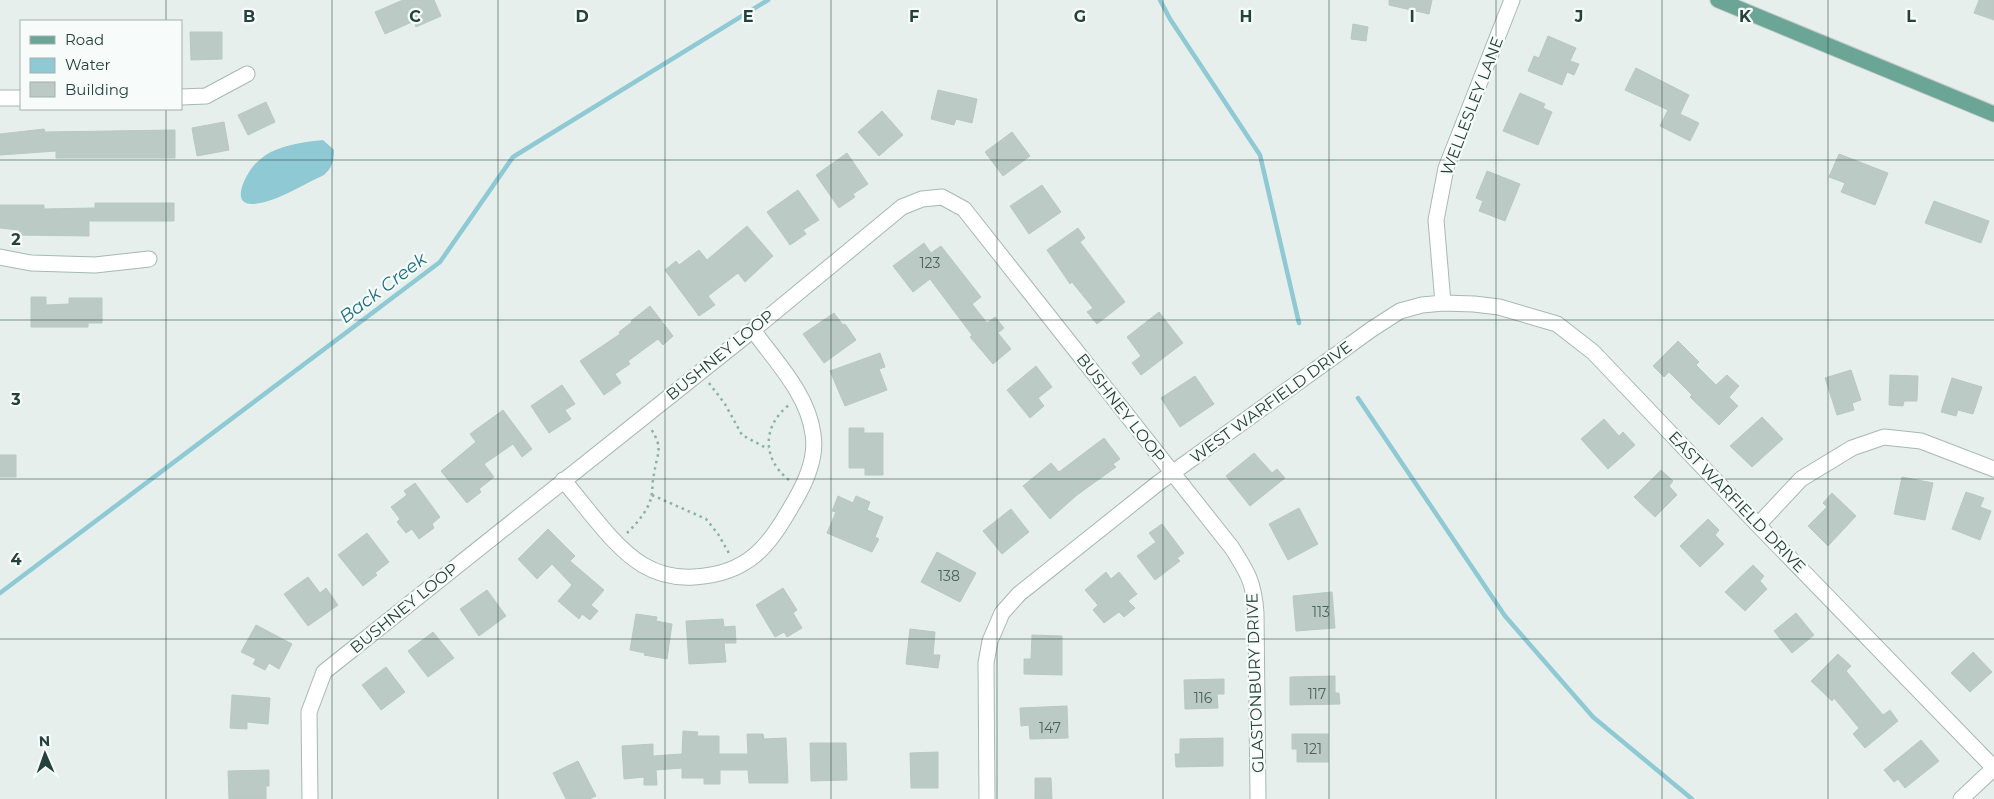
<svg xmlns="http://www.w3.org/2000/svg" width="1994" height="799" viewBox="0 0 1994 799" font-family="Montserrat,sans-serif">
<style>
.water{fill:#8ec9d4}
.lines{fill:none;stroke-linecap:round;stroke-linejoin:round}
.stream{stroke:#8ec9d4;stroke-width:4.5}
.building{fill:#bbcac4;stroke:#b8c9c2}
.minor-casing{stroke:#a8b8b2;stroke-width:17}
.primary-casing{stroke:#c2cac8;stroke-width:17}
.path{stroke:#86b3a5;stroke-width:2.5;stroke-dasharray:2.5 4;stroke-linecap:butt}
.minor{stroke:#fff;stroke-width:15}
.primary{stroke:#6aa596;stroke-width:15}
.grid{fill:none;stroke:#24423a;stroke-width:1;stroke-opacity:0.55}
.labels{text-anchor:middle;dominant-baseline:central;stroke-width:4.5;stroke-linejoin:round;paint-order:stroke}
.number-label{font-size:14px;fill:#4a645c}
.street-label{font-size:16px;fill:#24423a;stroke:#f7fbf9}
.water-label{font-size:18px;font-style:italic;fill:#1c6f80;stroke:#f7fbf9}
.grid-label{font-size:16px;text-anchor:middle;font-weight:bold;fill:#24423a;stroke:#f7fbf9;stroke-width:4.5;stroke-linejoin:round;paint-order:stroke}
</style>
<rect width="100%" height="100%" fill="#e6efeb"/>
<path class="water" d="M323,140L334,150C334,161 332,168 324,175C302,185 277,202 253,204C231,205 244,179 251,169C255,163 265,155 271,152C288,144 305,142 323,140Z"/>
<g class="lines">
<path class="stream" d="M1160,0L1170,19L1260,155L1299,323
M1358,398L1505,616L1593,717L1692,799
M0,593L440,262L513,157L768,0"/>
</g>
<path class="building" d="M403,0H434L441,16L416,27L414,21L385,34L375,12Z
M1389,0H1432L1429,14L1389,5Z
M1979,0H1994V20L1974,13Z
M1353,24L1368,27L1366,41L1351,39Z
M190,32H222V59L191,60Z
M1548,36L1576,48L1570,61L1579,64L1574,75L1567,72L1562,85L1528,71L1534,56L1539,58Z
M1636,68L1689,95L1680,114L1699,123L1690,141L1660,126L1668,110L1625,90Z
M938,90L977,99L972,123L956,119L954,125L931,119Z
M1520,93L1545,104L1543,108L1552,112L1538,145L1503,131Z
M266,102L275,122L248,135L238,115Z
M882,111L903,135L879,156L858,132Z
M224,122L229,150L197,156L192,128Z
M44,129L45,132L175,130V158H56V151L0,155V134Z
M1012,132L1030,156L1003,176L985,152Z
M847,153L868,184L853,194L855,197L839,208L816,175Z
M1839,154L1888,173L1875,205L1841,192L1845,183L1829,177Z
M1487,171L1520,184L1505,221L1479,211L1483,201L1476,198Z
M1042,185L1061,212L1029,234L1010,206Z
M798,190L819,220L803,230L806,234L790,245L767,212Z
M1934,201L1989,221L1981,243L1925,223Z
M95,203H174V221H89V236L19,235V230L0,228V205H44V209L95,208Z
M747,226L773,256L745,282L738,273L708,296L715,305L699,316L665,270L676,261L679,265L699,250L707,260Z
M1078,228L1085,238L1080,242L1125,302L1097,324L1087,312L1093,308L1072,282L1070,284L1047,250Z
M924,243L931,253L941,246L981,297L972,304L987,323L995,317L1004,328L998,333L1011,349L993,364L970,337L972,335L930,279L913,292L893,266Z
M31,297H46V305L69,304V298H102V323H88V327H31Z
M650,306L673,336L663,345L658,339L628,361L630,364L615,374L621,383L604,395L580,361L620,334L619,332L632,322L631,321Z
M1159,312L1183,343L1141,375L1132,363L1141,356L1127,337Z
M834,313L843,325L845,324L856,340L824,363L803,334Z
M1678,341L1699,362L1696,365L1716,385L1727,375L1739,386L1729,397L1738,406L1719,425L1690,397L1692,395L1669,372L1664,377L1653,366Z
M880,353L885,367L879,369L887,390L845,406L830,371Z
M1036,366L1052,387L1038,398L1044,406L1030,418L1007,390Z
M1851,370L1861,400L1852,403L1854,410L1837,415L1825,378Z
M1890,375L1918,376L1917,401H1904L1903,406L1889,405Z
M1195,376L1214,404L1180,427L1161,398Z
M1952,378L1982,387L1973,414L1958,410L1956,416L1941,412Z
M562,385L575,404L565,410L571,419L549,433L531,406Z
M503,410L532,449L522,457L513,444L484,464L494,477L479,489L481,492L467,503L441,471L476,442L470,434Z
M1762,417L1783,439L1752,467L1730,446Z
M1604,419L1619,436L1623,432L1635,445L1608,469L1581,439Z
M849,428H864V433H883V475H865V468H849Z
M1104,438L1120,459L1113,464L1116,467L1077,495L1050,519L1023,486L1051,463L1059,472Z
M1254,453L1272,473L1277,469L1285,478L1250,506L1226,476Z
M0,455H16V477H0Z
M1661,470L1673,481L1669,486L1677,495L1655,517L1634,497Z
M1902,477L1933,483L1925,520L1894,514Z
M415,483L440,517L432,524L434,528L419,539L412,529L406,533L397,522L400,519L391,507L407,495L404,491Z
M1966,492L1984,498L1980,507L1991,511L1980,540L1952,529Z
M1832,493L1856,516L1828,546L1808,526L1827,507L1823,503Z
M838,496L853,503L856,496L870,502L867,510L883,517L875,537L879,539L872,552L827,533L836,512L832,511Z
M1299,508L1318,544L1288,560L1269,524Z
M1011,509L1029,532L1002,554L983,531Z
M1708,519L1719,530L1715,535L1724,544L1700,567L1680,546Z
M1162,524L1184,553L1177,558L1180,561L1155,580L1137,556L1156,542L1149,533Z
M548,529L575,556L570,561L604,590L591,605L598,611L590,620L582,614L579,619L558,601L572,585L552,564L537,579L518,559Z
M367,533L389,562L375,573L377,575L363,586L338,555Z
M937,552L976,573L960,602L921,582Z
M1753,565L1764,576L1760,581L1767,589L1745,611L1725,592Z
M1106,572L1111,579L1119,572L1137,594L1128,601L1135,608L1124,617L1119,612L1104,623L1093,610L1098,605L1085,590Z
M308,577L320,593L326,588L338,605L308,626L284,594Z
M783,588L797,610L793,613L802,628L787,637L784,632L775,637L756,605Z
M487,590L506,616L479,636L460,609Z
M1332,592L1335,628L1296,631L1293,596Z
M1796,613L1814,635L1792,653L1774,631Z
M636,614L657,617L656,621L672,624L667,659L644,655L645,653L630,650Z
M723,619L724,627L735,626L736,643H724L726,662L689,664L686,621Z
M256,625L292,644L279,669L269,663L265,670L253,664L256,659L241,652Z
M910,629L935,632L933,655H940L938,668L906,664Z
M433,632L454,658L428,677L408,651Z
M1032,635L1062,636V675L1024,674V659H1031Z
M1973,652L1992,672L1970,692L1951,673Z
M1838,654L1851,666L1846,671L1883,715L1890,710L1898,721L1865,748L1853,734L1859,728L1834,698L1832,701L1811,681Z
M386,667L405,692L381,710L362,685Z
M1335,676V693H1339L1340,704L1290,705V677Z
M1224,679V694H1217L1218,708L1185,709L1184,680Z
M232,695L270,698L268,724L247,722V729L230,728Z
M1067,706L1068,738L1030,739L1029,725L1021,726L1020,708Z
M683,731L698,732L697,736H719V754H748L747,734H763L764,739L786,738L788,783H749L748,770H720V784H704V778H682V768L656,770L657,785H644V777L624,779L622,746L653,744V756L682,754Z
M1292,734H1328V762H1297V749H1292Z
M1223,738V766L1176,767L1175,754H1180V739Z
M1921,740L1939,761L1905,788L1898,779L1894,782L1884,770Z
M810,743H846L847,780L811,781Z
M938,752V788H911L910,753Z
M578,761L596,796L589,799H566L553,773Z
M269,770V786H266V799H229L228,771Z
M1035,778H1051L1052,799H1035Z"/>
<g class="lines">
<g class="minor-casing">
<path id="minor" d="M181,97L206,96L247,74
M0,98H21
M0,257L31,263L95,265L149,259
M1443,303L1436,220L1446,168L1512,0
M563,480C586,506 613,547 643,565C658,574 677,578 694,577C749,574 769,546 794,502C806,482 817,458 813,434C808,394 775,361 753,330
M1758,525L1801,479L1852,448L1884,437L1921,441L1994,469
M310,799L309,712L324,672L753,330L902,207L922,199L942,197L964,209L1232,548C1248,573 1254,583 1256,613L1258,799
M987,799L986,663L990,641L1002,613L1019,594L1157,484L1372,329L1400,311L1422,305L1443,303L1474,304L1499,307L1557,324L1593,352L1758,525L1994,768
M1961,799L1994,768"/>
</g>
<g class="primary-casing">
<path id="primary" d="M1718,0L1994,114"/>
</g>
<path class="path" d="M709,383L725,404L742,435L768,449
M789,480C762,459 762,426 789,405
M652,495L706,519L718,534L730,555
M627,533C636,524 648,511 651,498C653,490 652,482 654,474C657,453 664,449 651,429"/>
<use href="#minor" class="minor"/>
<use href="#primary" class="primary"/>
</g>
<path class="grid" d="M166,0V21M332,0V799M498,0V799M665,0V799M831,0V799M997,0V799M1163,0V799M1329,0V799M1496,0V799M1662,0V799M1828,0V799M166,109V799M0,160H1994M0,320H1994M0,479H1994M0,639H1994"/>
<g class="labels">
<g class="number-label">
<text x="930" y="263">123</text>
<text x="949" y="576">138</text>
<text x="1321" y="612">113</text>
<text x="1317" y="694">117</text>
<text x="1203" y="698">116</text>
<text x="1050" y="728">147</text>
<text x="1313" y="749">121</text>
</g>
<g class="street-label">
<text transform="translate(1472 106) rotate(-69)">WELLESLEY LANE</text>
<text transform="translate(720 355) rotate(-39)">BUSHNEY LOOP</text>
<text transform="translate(1271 402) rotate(-36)">WEST WARFIELD DRIVE</text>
<text transform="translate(1121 408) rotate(52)">BUSHNEY LOOP</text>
<text transform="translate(1737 502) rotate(46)">EAST WARFIELD DRIVE</text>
<text transform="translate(404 608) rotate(-39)">BUSHNEY LOOP</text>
<text transform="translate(1255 683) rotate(-92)">GLASTONBURY DRIVE</text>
</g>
<g class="water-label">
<text transform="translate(383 288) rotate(-37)">Back Creek</text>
</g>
</g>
<g class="grid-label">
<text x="249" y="22">B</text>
<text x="415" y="22">C</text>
<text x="582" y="22">D</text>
<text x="748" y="22">E</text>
<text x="914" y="22">F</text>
<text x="1080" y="22">G</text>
<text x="1246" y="22">H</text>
<text x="1412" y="22">I</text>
<text x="1579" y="22">J</text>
<text x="1745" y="22">K</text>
<text x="1911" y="22">L</text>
<text x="16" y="245">2</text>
<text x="16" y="405">3</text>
<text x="16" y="565">4</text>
</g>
<rect x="20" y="20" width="162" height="90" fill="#f7fbf9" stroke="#a3b1ad"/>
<rect x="30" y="36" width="25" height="8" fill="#6aa596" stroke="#a3b1ad"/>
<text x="65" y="45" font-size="15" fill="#24423a">Road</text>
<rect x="30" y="58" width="25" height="15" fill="#8ec9d4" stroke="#a3b1ad"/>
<text x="65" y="70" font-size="15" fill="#24423a">Water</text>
<rect x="30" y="82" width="25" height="15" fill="#bbcac4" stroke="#a3b1ad"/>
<text x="65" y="95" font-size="15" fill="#24423a">Building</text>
<g transform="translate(45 754) rotate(358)" stroke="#f7fbf9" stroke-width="4" paint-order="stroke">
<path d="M0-4L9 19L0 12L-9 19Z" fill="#24423a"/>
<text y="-8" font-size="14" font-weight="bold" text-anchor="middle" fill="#24423a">N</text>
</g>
</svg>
